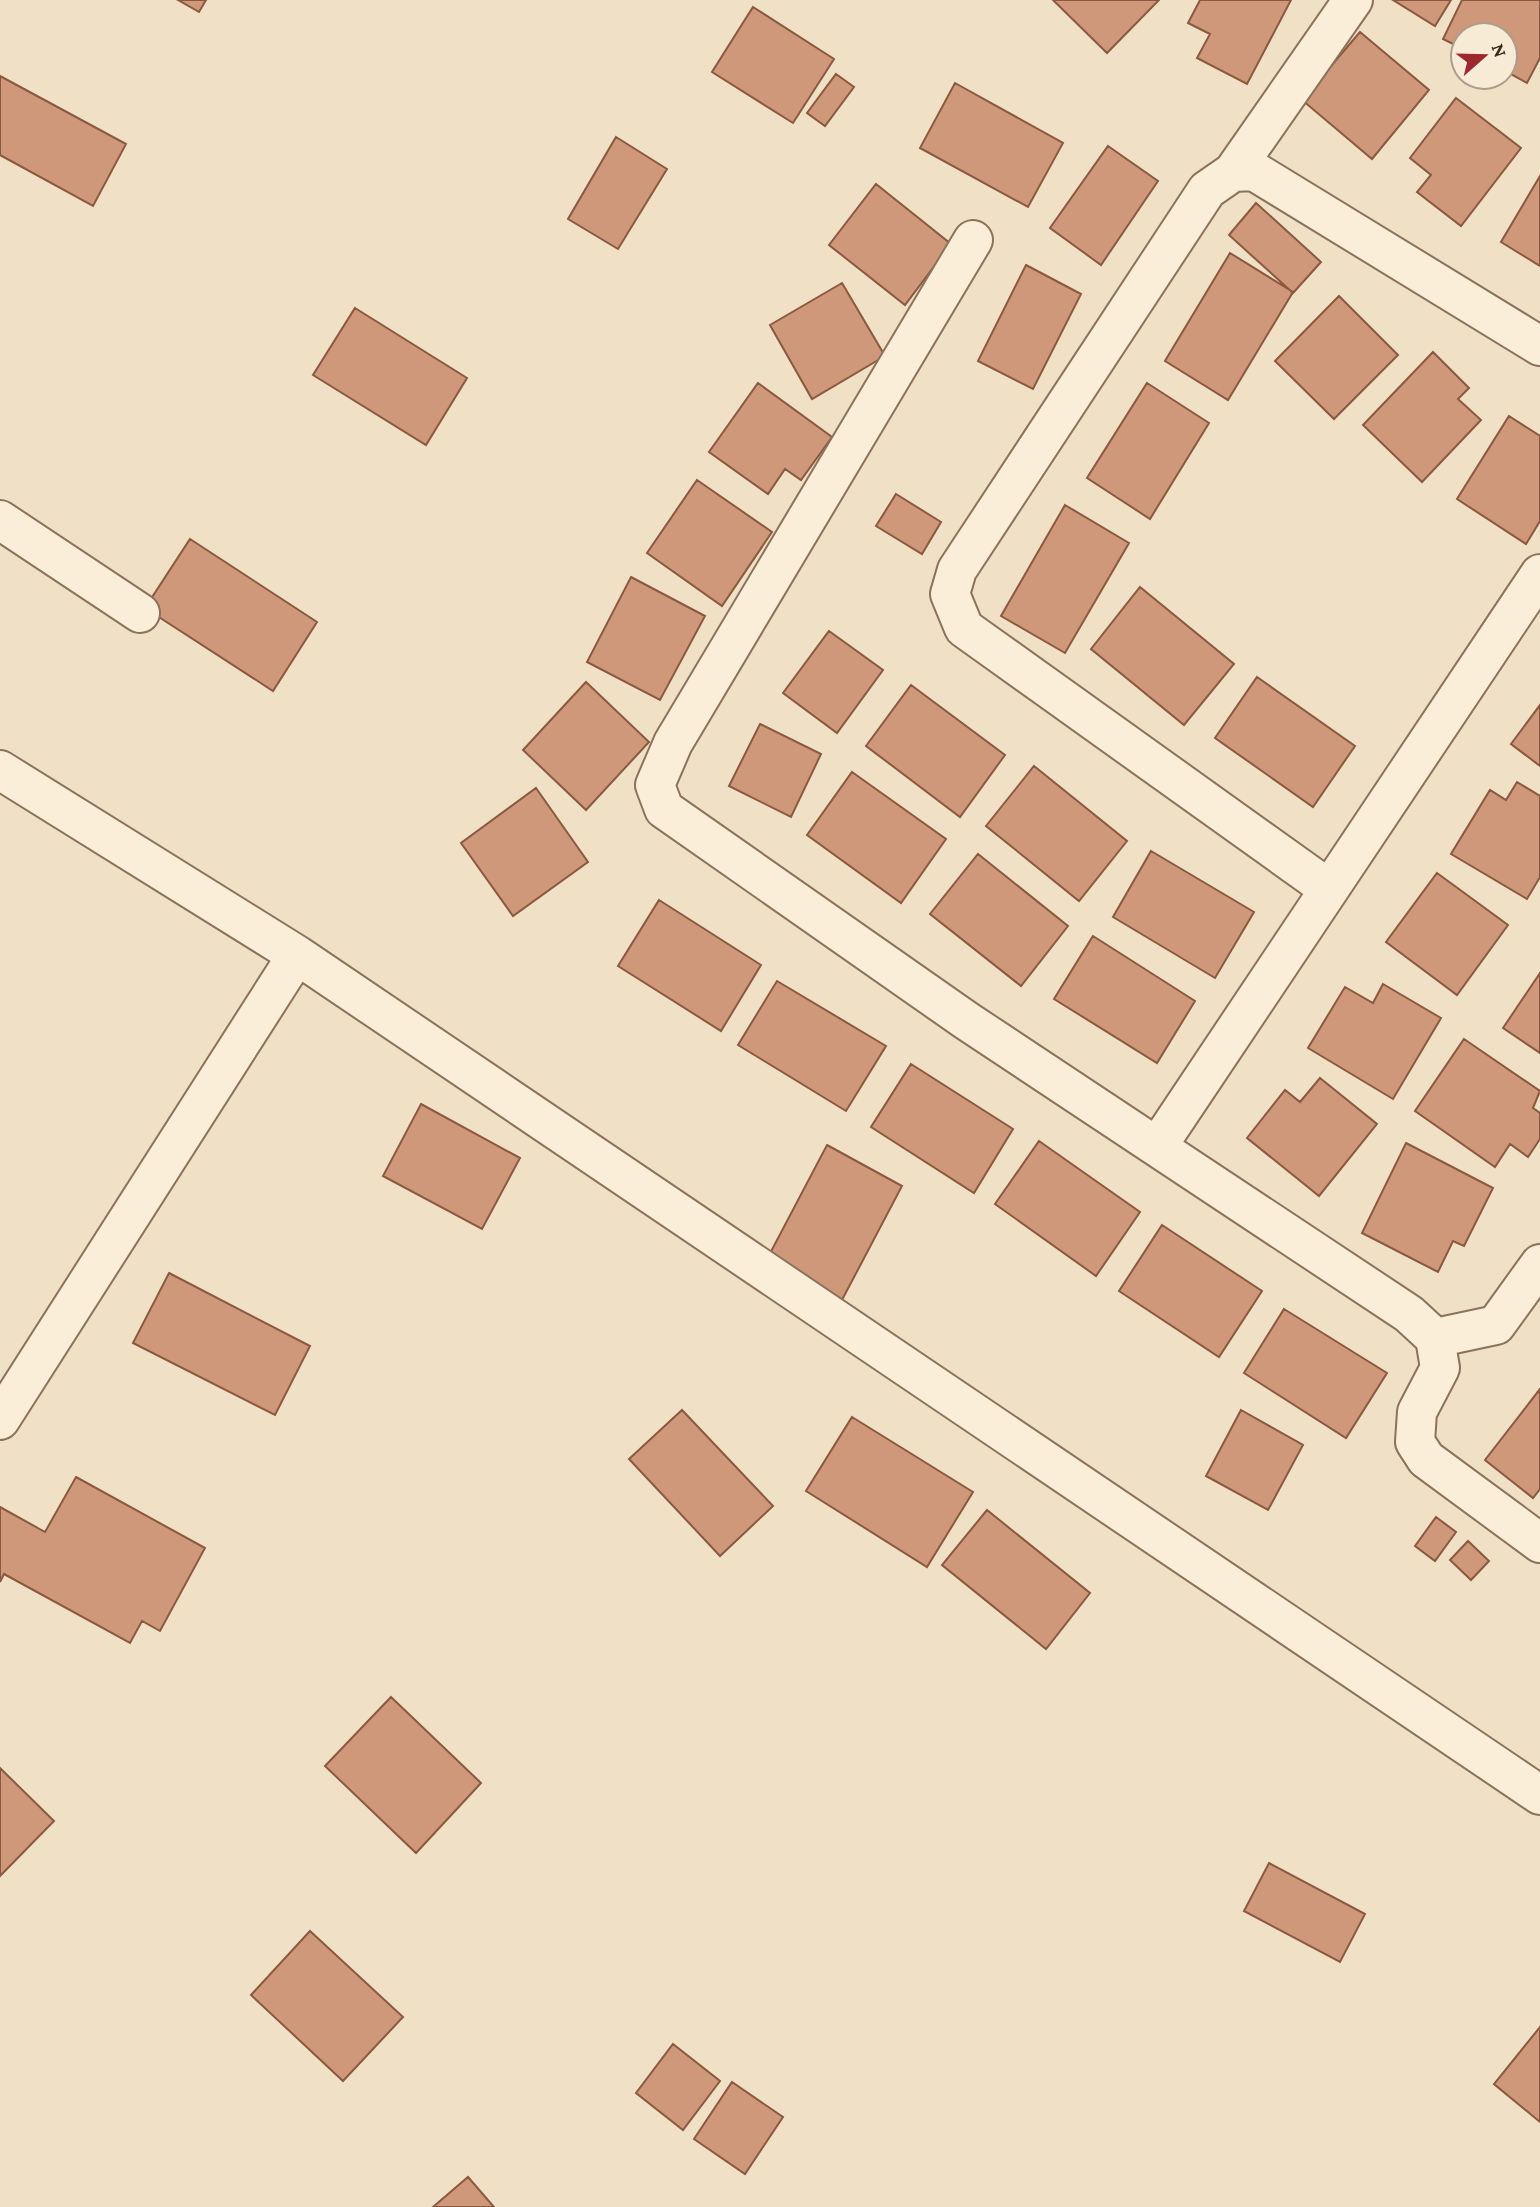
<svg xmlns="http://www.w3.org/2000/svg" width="1540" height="2207" viewBox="0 0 1540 2207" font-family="'Crimson Pro',serif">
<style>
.building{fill:#cf987a;stroke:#8b593f;stroke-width:2}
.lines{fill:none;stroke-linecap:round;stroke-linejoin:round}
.minor-casing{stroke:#8b725a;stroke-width:42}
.minor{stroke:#faeed9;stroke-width:38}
</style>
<rect width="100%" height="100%" fill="#f0e0c5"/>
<path class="building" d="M178,0H206L199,12Z
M1053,0H1159L1107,53Z
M1200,0H1291L1247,84L1197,58L1210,34L1188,23Z
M1393,0H1451L1435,26Z
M1462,0H1540V58L1527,83L1505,71V35H1463V49L1443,39Z
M753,7L834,59L793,123L712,72Z
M1360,32L1429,90L1372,159L1302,100Z
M836,74L854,87L825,126L807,113Z
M0,76L126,144L93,206L0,155Z
M955,83L1063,143L1028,207L920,148Z
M1456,98L1521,148L1461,226L1417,192L1431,175L1410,158Z
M616,137L667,169L618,249L568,219Z
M1108,146L1158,181L1101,265L1050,228Z
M1540,176V266L1501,242Z
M876,184L951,244L905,305L829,245Z
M1256,203L1321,262L1293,293L1229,235Z
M1230,253L1293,292L1228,400L1165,361Z
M1026,265L1081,294L1033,389L978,361Z
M842,283L885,356L812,399L770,325Z
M1339,296L1398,355L1334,419L1275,361Z
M355,308L467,378L426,445L313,375Z
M1433,352L1469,388L1458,399L1481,420L1422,482L1363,425Z
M758,383L832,437L801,480L785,469L768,494L709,452Z
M1147,383L1209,423L1150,519L1087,478Z
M1509,416L1540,436V521L1526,544L1457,499Z
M697,480L772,532L722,606L647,553Z
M896,494L941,522L922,554L876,526Z
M1065,505L1129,543L1065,653L1001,616Z
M190,539L317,622L273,691L145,608Z
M631,577L705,616L660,700L587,662Z
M1140,587L1234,664L1184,725L1091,649Z
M829,631L883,670L837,733L783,693Z
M1257,677L1355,746L1313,807L1215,738Z
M586,682L649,742L586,810L523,750Z
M911,685L1005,755L960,817L866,746Z
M1540,705V766L1511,744Z
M760,724L821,754L791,817L729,786Z
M1034,766L1127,841L1079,901L986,826Z
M852,772L946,839L901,903L807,835Z
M1517,782L1540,796V877L1527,899L1451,854L1490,790L1506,800Z
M536,788L588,862L513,916L461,843Z
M1151,851L1254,912L1215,978L1113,917Z
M978,854L1068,926L1021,986L930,914Z
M1437,873L1508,925L1457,995L1386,942Z
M659,900L761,965L721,1031L618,966Z
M1093,936L1195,1001L1157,1063L1054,999Z
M1540,973V1053L1503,1028Z
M777,981L886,1046L846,1111L738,1045Z
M1383,984L1441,1018L1393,1099L1308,1048L1345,987L1373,1003Z
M1464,1039L1540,1091L1533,1108L1540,1113V1139L1528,1157L1510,1144L1495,1167L1415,1111Z
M911,1064L1013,1129L974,1193L871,1127Z
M1320,1078L1377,1124L1319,1196L1247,1138L1285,1090L1300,1102Z
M421,1104L520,1158L482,1229L383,1176Z
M1039,1141L1140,1212L1096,1276L995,1204Z
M1406,1143L1493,1188L1464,1246L1453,1241L1438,1272L1362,1233Z
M827,1145L902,1186L842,1300L767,1259Z
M1162,1225L1262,1291L1219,1357L1119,1291Z
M169,1273L310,1346L275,1415L133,1343Z
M1284,1309L1387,1373L1346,1438L1244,1373Z
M1540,1389V1489L1533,1498L1485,1460Z
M682,1410L773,1506L720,1556L629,1459Z
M1241,1410L1303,1445L1268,1510L1206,1476Z
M852,1417L973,1492L927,1567L806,1491Z
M76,1477L205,1548L160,1631L142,1621L130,1643L4,1574L0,1582V1507L45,1532Z
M987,1510L1090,1593L1046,1649L942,1565Z
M1436,1517L1456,1532L1435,1561L1415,1546Z
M1468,1541L1489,1561L1471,1580L1450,1560Z
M391,1697L481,1783L416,1853L325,1766Z
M0,1768L54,1821L0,1876Z
M1269,1863L1365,1914L1340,1962L1244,1911Z
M310,1931L403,2017L343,2081L251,1995Z
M1540,2027V2122L1494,2084Z
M673,2044L720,2081L683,2130L636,2093Z
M732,2082L783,2117L745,2174L694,2139Z
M468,2177L494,2207H433Z"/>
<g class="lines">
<g class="minor-casing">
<path id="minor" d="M1233,172L1353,0
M973,240L673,743L655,785L664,809L967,1021L1409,1314L1435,1338L1440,1368L1417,1412L1415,1442L1426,1459L1540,1543
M0,520L140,613
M0,770L297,955L1540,1795
M1329,889L964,628L950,594L957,570L1207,190L1233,172L1254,171L1540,346
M1157,1147L1540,574
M1435,1338L1496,1325L1540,1264
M0,1420L297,955"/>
</g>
<use href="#minor" class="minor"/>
</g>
<g transform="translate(1484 56) rotate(70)"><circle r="33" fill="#f7ebd5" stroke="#ac9e8c" stroke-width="2"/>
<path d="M0-5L12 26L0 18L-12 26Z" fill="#9c2830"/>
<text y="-10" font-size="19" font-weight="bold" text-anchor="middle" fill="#3b2b1f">N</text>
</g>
</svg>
